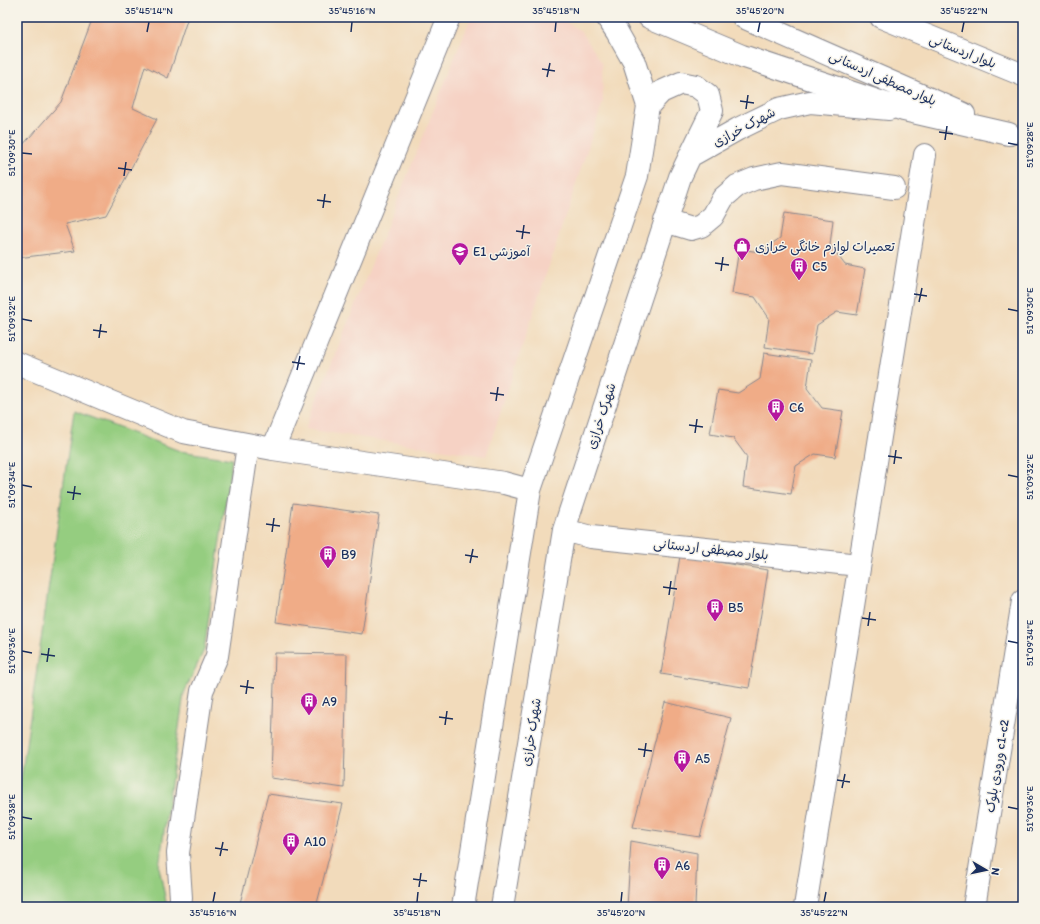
<svg xmlns="http://www.w3.org/2000/svg" width="1040" height="924" viewBox="0 0 1040 924" font-family="Itim,'Playpen Sans Arabic',sans-serif">
<style>
.built{fill:#f6d2c4}
.green{fill:#95cd80;stroke:#587e6f}
.building{fill:#f0ac87}
.lines{fill:none;stroke-linecap:round;stroke-linejoin:round}
.minor-casing{stroke:#86858c;stroke-width:24}
.major-casing{stroke:#86858c;stroke-width:24}
.minor{stroke:#fff;stroke-width:22}
.major{stroke:#fff;stroke-width:22}
.ticks{fill:none;stroke:#1b2f5e;stroke-width:1.5}
.labels{text-anchor:middle;dominant-baseline:central;stroke-width:3;stroke-linejoin:round;paint-order:stroke}
.street-label{font-size:13px;fill:#1b2f5e;stroke:#f7f3e8}
.poi-label{font-size:13px;fill:#1b2f5e;stroke:#f7f3e8;text-anchor:start}
.neatline{fill:none;stroke:#1b2f5e;stroke-width:1.5}
.ticks-label{font-size:10px;text-anchor:middle;fill:#1b2f5e}
</style>
<rect width="100%" height="100%" fill="#f7f3e8"/>
<filter id="ink" filterUnits="userSpaceOnUse"><feTurbulence type="fractalNoise" baseFrequency=".025" numOctaves="2"/><feDisplacementMap in="SourceGraphic" scale="8" xChannelSelector="R" yChannelSelector="G"/><feConvolveMatrix kernelMatrix="1 2 1 2 8 2 1 2 1" color-interpolation-filters="sRGB"/></filter>
<filter id="wash" filterUnits="userSpaceOnUse"><feTurbulence type="fractalNoise" baseFrequency=".012" numOctaves="4" result="noise"/><feDisplacementMap in="SourceGraphic" scale="16" xChannelSelector="R" yChannelSelector="G"/><feGaussianBlur stdDeviation="0.9" result="paint"/><feColorMatrix in="noise" values="0 0 0 0 0 0 0 0 0 0 0 0 0 0 0 0 0 1.4 0 .05"/><feComposite in="paint" operator="in"/></filter>
<g filter="url(#wash)">
<rect width="100%" height="100%" fill="#f2dbbb"/>
<path class="built" d="M471,17H557L581,31L602,63L603,102L486,456L305,429Z"/>
<path class="green" d="M74,411L180,451L232,459L204,650L184,693L159,867L167,907H17V807Z"/>
<g id="blocks">
<path class="building" d="M93,17H188L168,78L145,66L133,108L157,119L106,215L65,224L75,251L17,258V149L21,147L61,102Z
M784,213L833,220L830,245L845,265L865,269L857,315L837,312L817,325L812,354L765,347L769,318L755,297L732,293L739,249L760,252L780,238Z
M764,353L811,360L807,388L822,408L843,411L835,457L815,454L796,466L791,494L743,487L747,457L733,438L710,434L718,390L738,393L760,379Z
M293,503L379,515L362,634L276,622Z
M680,556L768,570L749,688L661,674Z
M275,653L347,654L344,788L271,778Z
M665,702L731,718L700,837L633,827Z
M268,794L343,804L316,907H239Z
M1022,821H1023V907H1018Z
M631,841L697,853L695,907H627Z"/>
</g>
</g>
<g filter="url(#ink)">
<use href="#blocks" fill-opacity="0" stroke="#86858c" stroke-width="1"/>
<g class="lines">
<g class="minor-casing">
<path id="minor" d="M648,106L661,92L681,83L696,86L708,95L712,111L690,156
M665,221L691,229L701,226L713,216L723,198L737,186L754,179L782,173L894,188
M17,363L183,432L273,449L504,483L530,490
M273,449L449,17
M564,530L591,537L859,565
M180,907L181,898L178,853L202,691L217,656L248,445
M463,907L530,490L637,176L648,106L634,62L617,32L607,17
M502,907L564,530L680,177L690,156L738,129L779,109L810,102L889,109
M805,907L925,155
M974,907L1023,601"/>
</g>
<g class="major-casing">
<path id="major" d="M649,17L742,56L904,110L1009,134
M743,17L964,114
M881,17L1023,75"/>
</g>
<use href="#minor" class="minor"/>
<use href="#major" class="major"/>
</g>
</g>
<path class="ticks" d="M147,32L149,22M351,32L352,22M555,32L556,22M758,32L760,22M962,32L964,22M542,69L555,71M547,77L550,63M740,101L754,103M746,109L748,95M939,132L953,134M945,140L947,126M1008,143L1018,145M22,153L32,154M118,168L132,170M124,176L126,162M317,200L331,202M323,208L325,194M516,231L530,233M522,239L524,225M715,263L729,265M721,271L723,257M914,294L927,296M919,302L922,288M1008,309L1018,311M22,319L32,321M93,330L107,332M99,338L101,324M292,362L305,364M297,370L300,356M490,393L504,395M496,401L498,387M689,425L703,427M695,433L697,419M888,456L902,458M894,464L896,450M1008,475L1018,477M22,485L32,487M67,492L81,494M73,500L75,486M266,524L280,526M272,532L274,518M465,555L478,557M470,563L473,549M663,587L677,589M669,595L671,581M862,618L876,620M868,626L870,612M1008,641L1018,643M22,651L32,653M41,654L55,656M47,662L49,648M240,686L254,688M246,694L248,680M439,717L453,719M445,725L447,711M638,749L652,751M644,757L646,743M837,780L850,782M842,788L845,774M1008,807L1018,809M22,817L32,819M215,848L228,850M220,856L223,842M413,879L427,881M419,887L421,873M213,902L215,892M417,902L418,892M621,902L622,892M824,902L826,892"/>
<defs>
<g id="shop-pin" transform="scale(0.9)"><path d="M0 17L-7.5 6A9.5 9.5 0 1 1 7.5 6Z" fill="#b5179e" stroke="#f7f3e8"/><path d="M-5-2.5h2.3a2.7 3.5 0 0 1 5.4 0H5L5.5 6h-11ZM-1.5-2.5h3a1.5 2.3 0 0 0-3 0Z" fill="#fff"/></g>
<g id="school-pin" transform="scale(0.9)"><path d="M0 17L-7.5 6A9.5 9.5 0 1 1 7.5 6Z" fill="#b5179e" stroke="#f7f3e8"/><path d="M0-5L7-2L0 1L-7-2ZM-4 1L0 2.5L4 1V4Q0 6-4 4Z" fill="#fff"/></g>
<g id="building-pin" transform="scale(0.9)"><path d="M0 17L-7.5 6A9.5 9.5 0 1 1 7.5 6Z" fill="#b5179e" stroke="#f7f3e8"/><path d="M-4-6H4V6H1V3H-1V6H-4ZM-2.5-4.3h1.7v1.8h-1.7ZM.8-4.3h1.7v1.8H.8ZM-2.5-1h1.7V.8h-1.7ZM.8-1h1.7V.8H.8Z" fill="#fff"/></g>
</defs>
<g fill-rule="evenodd">
<use href="#shop-pin" x="742" y="246"/>
<use href="#school-pin" x="460" y="251"/>
<use href="#building-pin" x="799" y="266"/>
<use href="#building-pin" x="776" y="407"/>
<use href="#building-pin" x="328" y="554"/>
<use href="#building-pin" x="715" y="607"/>
<use href="#building-pin" x="309" y="701"/>
<use href="#building-pin" x="682" y="758"/>
<use href="#building-pin" x="291" y="841"/>
<use href="#building-pin" x="662" y="865"/>
</g>
<g class="labels">
<g class="street-label">
<text transform="translate(963 51) rotate(22)">بلوار اردستانی</text>
<text transform="translate(883 78) rotate(24)">بلوار مصطفی اردستانی</text>
<text transform="translate(744 127) rotate(-28)">شهرک خرازی</text>
<text transform="translate(601 416) rotate(-72)">شهرک خرازی</text>
<text transform="translate(711 549) rotate(6)">بلوار مصطفی اردستانی</text>
<text transform="translate(531 732) rotate(-81)">شهرک خرازی</text>
<text transform="translate(997 766) rotate(-81)">ورودی بلوک c1-c2</text>
</g>
<g class="poi-label">
<text x="755" y="246">تعمیرات لوازم خانگی خرازی</text>
<text x="473" y="251">E1 آموزشی</text>
<text x="812" y="266">C5</text>
<text x="789" y="407">C6</text>
<text x="341" y="554">B9</text>
<text x="728" y="607">B5</text>
<text x="322" y="701">A9</text>
<text x="695" y="758">A5</text>
<text x="304" y="841">A10</text>
<text x="675" y="865">A6</text>
</g>
</g>
<rect width="1040" height="924" fill="none" stroke="#f7f3e8" stroke-width="44"/>
<g transform="translate(986 870) rotate(99)" stroke="#f7f3e8" stroke-width="3" paint-order="stroke">
<path d="M0-3L7 15L0 10L-7 15Z" fill="#1b2f5e"/>
<text y="-6" font-size="11" font-weight="bold" text-anchor="middle" fill="#1b2f5e">N</text>
</g>
<rect x="22" y="22" width="996" height="880" class="neatline"/>
<g class="ticks-label">
<text x="149" y="14">35°45'14"N</text>
<text x="352" y="14">35°45'16"N</text>
<text x="556" y="14">35°45'18"N</text>
<text x="760" y="14">35°45'20"N</text>
<text x="964" y="14">35°45'22"N</text>
<text transform="translate(1029 145) rotate(-90)" y="4">51°09'28"E</text>
<text transform="translate(11 153) rotate(-90)" y="4">51°09'30"E</text>
<text transform="translate(1029 311) rotate(-90)" y="4">51°09'30"E</text>
<text transform="translate(11 319) rotate(-90)" y="4">51°09'32"E</text>
<text transform="translate(1029 477) rotate(-90)" y="4">51°09'32"E</text>
<text transform="translate(11 485) rotate(-90)" y="4">51°09'34"E</text>
<text transform="translate(1029 643) rotate(-90)" y="4">51°09'34"E</text>
<text transform="translate(11 651) rotate(-90)" y="4">51°09'36"E</text>
<text transform="translate(1029 809) rotate(-90)" y="4">51°09'36"E</text>
<text transform="translate(11 817) rotate(-90)" y="4">51°09'38"E</text>
<text x="213" y="916">35°45'16"N</text>
<text x="417" y="916">35°45'18"N</text>
<text x="621" y="916">35°45'20"N</text>
<text x="824" y="916">35°45'22"N</text>
</g>
</svg>
